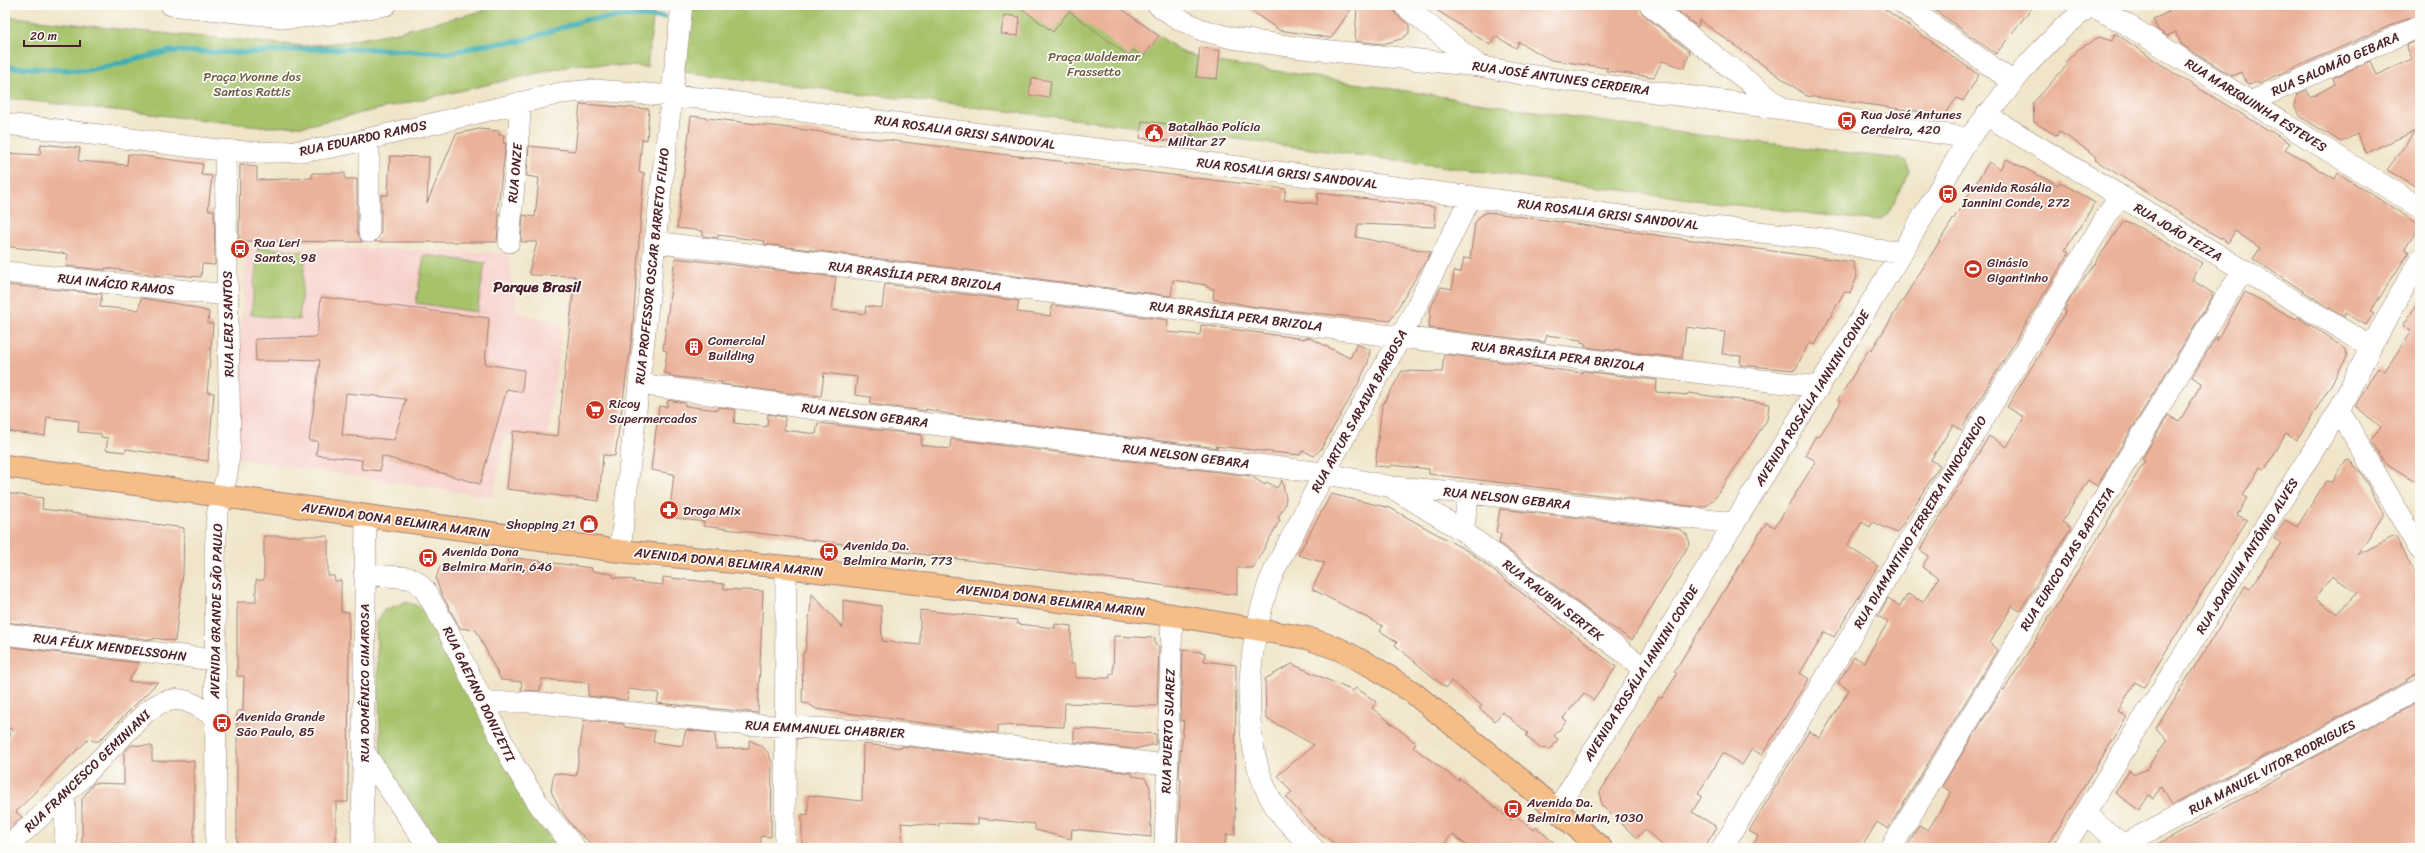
<svg xmlns="http://www.w3.org/2000/svg" width="2425" height="853" viewBox="0 0 2425 853" font-family="Sriracha,sans-serif">
<style>
.built{fill:#f7d0ca}
.green{fill:#a6c36b;stroke:#78714b}
.lines{fill:none;stroke-linecap:round;stroke-linejoin:round}
.stream{stroke:#3daeb4;stroke-width:5.5}
.building{fill:#ebb29a;fill-rule:evenodd}
.minor-casing{stroke:#9d827a;stroke-width:22}
.major-casing{stroke:#9d827a;stroke-width:24}
.minor{stroke:#fff;stroke-width:21}
.major{stroke:#f6be87;stroke-width:22}
.labels{text-anchor:middle;dominant-baseline:central;stroke-width:3.5;stroke-linejoin:round;paint-order:stroke}
.park-label{font-size:13px;fill:#6a5841;stroke:#fdfcf7}
.street-label{font-size:13px;fill:#4a1f2b;stroke:#fdfcf7}
.poi-label{font-size:13px;fill:#4a1f2b;stroke:#fdfcf7;text-anchor:start}
.quarter-label{font-size:15px;font-weight:bold;fill:#4a1f2b;stroke:#fdfcf7}
</style>
<rect width="100%" height="100%" fill="#fdfcf7"/>
<filter id="ink" filterUnits="userSpaceOnUse"><feTurbulence type="fractalNoise" baseFrequency=".025" numOctaves="2"/><feDisplacementMap in="SourceGraphic" scale="8" xChannelSelector="R" yChannelSelector="G"/><feConvolveMatrix kernelMatrix="1 2 1 2 8 2 1 2 1" color-interpolation-filters="sRGB"/></filter>
<filter id="wash" filterUnits="userSpaceOnUse"><feTurbulence type="fractalNoise" baseFrequency=".012" numOctaves="4" result="noise"/><feDisplacementMap in="SourceGraphic" scale="16" xChannelSelector="R" yChannelSelector="G"/><feGaussianBlur stdDeviation="0.9" result="paint"/><feColorMatrix in="noise" values="0 0 0 0 0 0 0 0 0 0 0 0 0 0 0 0 0 1.4 0 .05"/><feComposite in="paint" operator="in"/></filter>
<g filter="url(#wash)">
<rect width="100%" height="100%" fill="#f0e5c9"/>
<path class="built" d="M246,245L508,253L517,312L562,324L548,438L505,436L493,497L235,458Z"/>
<path class="green" d="M507,5H655L647,67L579,64L304,126L268,127L5,98V16L126,30L304,46L344,42L397,32Z
M692,5H1114L1184,53L1218,62L1658,130L1900,159L1907,161L1910,172L1888,214L1879,220L1857,219L1719,203L1213,136L683,72Z
M258,247L306,252L299,320L251,315Z
M424,255L485,263L477,312L416,303Z
M405,602C417,604 423,609 430,619L551,840L557,848H444L387,768L381,755L376,623L384,610Z"/>
<g class="lines">
<path class="stream" d="M5,67L89,71L170,51L244,53L309,49H370L450,53L482,45L521,41L585,20L636,16L664,17"/>
</g>
<g id="blocks">
<path class="building" d="M1017,5H1116L1159,36L1143,57L1133,50L1129,56L1069,11L1053,32Z
M1243,5H1354L1331,38L1279,30Z
M1357,5H1392L1396,14L1409,25V33L1401,39L1383,44L1355,41Z
M1429,5H1638L1643,14L1690,52L1684,68L1662,61L1654,77L1606,71L1608,68L1551,60L1519,42L1516,48L1495,36L1490,45Z
M1670,5H1879L1979,75L1963,101L1957,98L1944,115L1807,96L1699,20L1698,27Z
M1928,5H2034L1996,54Z
M2167,5H2420V14L2396,23L2262,82L2247,84L2242,72L2232,76L2181,44L2176,32L2167,36L2158,30L2153,19L2169,12Z
M1004,15L1020,17L1018,36L1001,34Z
M2115,33L2178,76L2290,143L2285,149L2335,179L2338,173L2420,225L2405,249L2409,252L2371,311L2374,313L2366,325L2346,313L2344,317L2253,259L2260,248L2235,231L2228,243L2095,160L2096,157L2088,152L2089,151L2059,131L2057,136L2034,122L2033,103L2067,65L2065,62L2079,49L2099,37L2112,41Z
M2420,39V189L2387,170L2415,131L2366,153L2357,134L2341,142L2301,117L2294,106L2298,94L2307,90L2310,98L2335,84L2333,78L2370,61L2376,75L2412,59L2406,45Z
M1200,47L1220,51L1217,79L1196,77Z
M1032,78L1051,81L1049,98L1029,95Z
M580,104L649,109L647,140L642,139L639,172L644,173L632,336L615,456L603,455L599,501L507,489L513,431L558,436L575,276L531,275L529,272L537,242H521L523,215L535,217L539,178L527,176L529,146L575,151Z
M691,116L1286,189L1284,200L1300,202L1317,204L1318,193L1434,207L1435,227L1358,224L1356,237L1431,252L1390,321L1256,307L1213,299L1214,289L1206,287V285L1173,280L1171,296L764,244L765,241L718,235V238L703,236V231L677,228Z
M1142,121L1193,127L1191,143L1140,138Z
M479,129L499,131V135H504L503,143H506L497,212L499,213L497,242H375L381,232V195H388L390,156L429,157L427,203L456,134Z
M41,144L80,148L78,161L127,165L128,154L203,164L201,175L212,176L208,210H214L215,265L202,264L201,277L164,274L163,276L105,268V270L66,266L68,254L5,246V153L40,155Z
M2006,159L2058,185L2060,182L2095,203L2065,250L2069,253L1961,430L1953,425L1932,458L1931,460L1940,465L1897,533L1873,522L1870,527L1862,522L1847,546L1878,566L1834,637L1825,632L1800,673L1809,679L1762,755L1752,749L1742,765L1723,753L1698,794L1702,796L1692,812L1717,827L1704,848H1665L1645,829L1637,838L1601,805L1600,792L1659,697L1662,698L1677,674L1674,672L1766,523L1775,527L1799,488L1816,461L1805,455L1816,436L1819,437L1841,402L1838,400L1869,349L1871,351L1989,162L2000,169Z
M240,165L257,167V180L312,178V173H345V179H357V232L362,242L239,241Z
M1487,212L1853,262L1857,277L1850,293L1844,292L1815,345L1809,343L1795,370L1740,365L1741,356L1722,354L1725,332L1686,327L1682,358L1585,347V343L1581,342V340L1547,335L1545,342L1429,328L1431,307L1441,287L1452,289L1454,271L1461,272L1464,258L1470,259L1475,223L1479,217Z
M2124,221L2131,223L2202,263L2192,280L2214,294L2097,486L2088,480L2062,522L2071,528L2020,611L2012,606L1990,643L1997,650L1888,829L1877,822L1861,848H1751L1758,836L1749,831L1809,731L1820,738L1849,690L1838,683L1854,657L1864,662L1888,622L1878,616L1888,598L1900,606L1908,594L1923,602L1939,578L1922,567L1929,556L1920,550L1989,436L2007,447L2024,417L2007,407L2066,311L2064,310L2071,298Z
M675,258L836,277L832,310L865,314L866,306L882,308L885,284L1019,301L1017,312L1050,316L1052,305L1168,320L1166,332L1200,335L1201,325L1305,339V337L1310,338L1350,358L1357,344L1370,350L1368,363L1357,386L1321,449L1314,456L1304,451H1302L1300,455L1215,446L1218,448L954,415L926,409V411L870,404L871,397L855,395L857,377L824,373L821,396L789,393L721,384L722,382L669,376L670,374L664,373L667,351L663,350Z
M7,285L102,294L100,307L139,310L141,298L184,305L209,312L208,323L213,324L207,392L214,393L208,461L126,449L125,452L106,450L108,438L101,437V434L78,432L79,421L47,417L45,436L5,431V292Z
M2245,292L2296,319L2298,317L2346,349L2347,357L2309,422L2296,440L2286,434L2265,469L2260,467L2243,496L2247,498L2237,515L2247,520L2144,687L2135,682L2118,711L2127,717L2046,848H1907L1919,825L1928,830L1948,798L1951,792L1942,786L2002,689L2004,690L2028,652L2145,461L2142,459L2168,415L2179,422L2202,383L2192,377L2217,336V341Z
M321,297L489,318L485,364L524,370L522,392L507,389L480,484L382,456L380,471L361,469L362,460L316,455L318,441H309L320,360L290,359V361H256L255,339L317,337ZM346,393L406,399L394,440L342,435Z
M2420,299V484L2384,462L2371,440L2381,427L2355,406L2378,367L2385,371L2411,331L2403,326Z
M1444,354L1582,373V371L1657,380L1656,392L1687,395L1688,393L1769,404L1767,420L1715,498L1706,506L1699,507L1429,474V469L1391,465V467L1375,466L1382,406L1402,371L1442,372Z
M668,400L685,403V406L718,410V407L736,410L734,423L767,427L768,414L785,417L784,430L816,434L818,423L922,435L921,445L950,449L951,439L1251,476L1265,485L1267,482L1277,488L1282,480L1286,498L1285,505L1278,518L1280,520L1253,568H1237V595L703,526L704,522L669,517L674,474L651,470L659,406L667,407Z
M2349,460L2360,471L2383,513V516L2357,555L2395,536L2420,582V672L2406,680L2407,681L2172,805L2161,787L2153,798L2149,795L2139,810L2115,793L2129,770L2135,774L2146,770L2167,740L2156,728L2245,586L2250,589L2281,543L2274,538L2285,520L2297,527L2326,481L2332,482L2346,461ZM2332,576L2358,593L2337,613L2315,599Z
M5,493L43,498L42,509L184,528L183,573L175,641L154,638L153,640L5,622Z
M1331,494L1390,508L1471,553L1616,667L1593,700L1584,693L1563,718L1567,721L1554,736L1558,739L1551,749L1540,748L1526,736L1528,733L1502,712L1495,721L1479,708L1482,706L1451,681L1446,688L1395,645L1397,642L1380,631L1383,626L1312,589L1325,563L1298,555Z
M1500,509L1679,529L1687,535L1690,543L1632,640L1601,620L1499,543L1501,534L1496,532Z
M264,536H328V576H334L335,581L341,580V612H349L348,802H336V848L237,846V711H243L244,676H237V602H256V580H264Z
M509,557L592,568L591,571L613,574V577L634,580V582L663,585V577L724,584V589L763,591L758,713L657,703L659,693L629,689L627,700L588,696L589,683L542,679L540,691L521,690L522,682L501,680L476,630L460,628L440,591L436,579L440,566L506,574Z
M812,594L843,628V600L881,606L882,641L920,645V610L1017,620V624L1055,628V624L1071,626V664H1075V678H1110V674H1113L1114,636L1155,638V645L1159,646L1157,706L1065,703L1064,727L998,725V733L816,709L809,704L802,703L803,652H805Z
M5,646L139,663L128,682H158L99,741H93L90,738L55,771L16,812L22,817L5,833V747L13,729L5,728Z
M1183,649L1205,653L1204,661L1236,665L1235,835L1227,834L1224,848H1177L1181,779L1179,778L1180,755L1184,721H1181Z
M1292,664L1353,691L1356,688L1377,702L1372,708L1416,743L1413,747L1458,781L1459,778L1511,820L1515,815L1534,830L1536,827L1560,848H1470L1452,834L1441,848H1340L1314,828L1286,797L1292,793L1278,775L1314,745L1266,718L1265,679Z
M2418,702L2420,848H2150L2284,776L2283,774Z
M584,720L624,724V727L655,731L653,742L682,746L686,730L715,733L716,749L749,748V740L762,746L768,753L772,762L771,837L761,836V848H596L575,829L560,809L551,791L554,773L576,776Z
M1074,728L1156,734V744L1134,749L1074,742Z
M863,744L902,748V746L1132,773V776L1145,778L1150,787L1151,837L1072,829L1071,839L1035,830V824L978,818V824L939,823V826L901,823L903,846L877,848H802V814L808,815V795L862,801Z
M132,745L152,746V761H194V848H119L120,844H82V799L94,783L124,784V752Z"/>
</g>
</g>
<g filter="url(#ink)">
<use href="#blocks" fill-opacity="0" stroke="#9d827a" stroke-width="1"/>
<g class="lines">
<g class="minor-casing">
<path id="minor" d="M171,5L292,18L332,14L386,5
M1158,5L1179,19L1202,30L1232,38L1302,48L1479,66L1527,75L1783,109L1969,138
M1404,5L1479,66
M1650,5L1782,108
M1905,5L2013,82
M2090,5L2126,24L2420,208
M2250,102L2420,26
M1986,115L2371,347
M5,124C52,129 100,135 147,141C213,150 277,159 343,145L561,93L595,90L699,98L1676,223L1824,239L1876,250L1902,252
M369,232V140
M509,242L521,103
M654,242L1400,337L1819,387
M5,272L227,295
M639,384L843,413L1323,473L1392,487L1469,493L1734,523
M2339,410L2420,550
M1394,489L1463,531L1644,668
M1463,531L1469,493
M620,551L682,5
M364,574L409,578L416,581L425,590L446,627L514,765L540,806L575,848
M5,634L214,660
M482,702H530L740,724L886,732L1166,765
M363,750L429,848
M64,794L66,848
M1557,810L1902,252L1969,138L2028,64L2063,28L2091,5
M2085,814L2123,845
M6,848L79,781L146,712C174,691 188,699 215,717
M216,848L215,558L217,515L227,474L230,443L225,151
M362,848L366,518
M785,848L786,567
M1165,848L1172,615
M1313,848C1300,835 1286,823 1276,808C1237,747 1247,652 1268,586C1275,566 1287,546 1297,527C1325,469 1357,414 1389,358C1419,306 1444,250 1471,196
M1722,848L2119,196
M1891,848L2242,271
M2064,848L2143,719L2339,410L2371,347L2420,259
M2117,848L2420,688"/>
</g>
<g class="major-casing">
<path id="major" d="M5,466L620,551L786,567L1172,615L1307,638L1339,649L1375,668L1411,691L1520,779L1601,848"/>
</g>
<use href="#minor" class="minor"/>
<use href="#major" class="major"/>
</g>
</g>
<defs>
<g id="bus-disc" transform="scale(1)"><circle r="9.5" fill="#c8321e" stroke="#fdfcf7"/><path d="M-5-6H5V4H4V6H2V4H-2V6H-4V4H-5ZM-3.5-4V0h7V-4ZM-3.5 1.2v1.5H-2V1.2ZM2 1.2v1.5H3.5V1.2Z" fill="#fff"/></g>
<g id="civic-disc" transform="scale(1)"><circle r="9.5" fill="#c8321e" stroke="#fdfcf7"/><path d="M-.6-6.5H3V-4.5H.6V-3L4-1V1h2V6H-6V1h2V-1L-.6-3ZM-1.2 2.5V6h2.4V2.5Z" fill="#fff"/></g>
<g id="stadium-disc" transform="scale(1)"><circle r="9.5" fill="#c8321e" stroke="#fdfcf7"/><path d="M0-5a6.5 5 0 1 0 0 10a6.5 5 0 1 0 0-10ZM-3.5-1.8h7v3.6h-7Z" fill="#fff"/></g>
<g id="building-disc" transform="scale(1)"><circle r="9.5" fill="#c8321e" stroke="#fdfcf7"/><path d="M-4-6H4V6H1V3H-1V6H-4ZM-2.5-4.3h1.7v1.8h-1.7ZM.8-4.3h1.7v1.8H.8ZM-2.5-1h1.7V.8h-1.7ZM.8-1h1.7V.8H.8Z" fill="#fff"/></g>
<g id="supermarket-disc" transform="scale(1)"><circle r="9.5" fill="#c8321e" stroke="#fdfcf7"/><path d="M-6-5.5h2.5l.6 2H6L4.5 2H-2.5L-4.4-4H-6ZM-1.5 3.2a1.3 1.3 0 1 0 .1 0ZM3 3.2a1.3 1.3 0 1 0 .1 0Z" fill="#fff"/></g>
<g id="pharmacy-disc" transform="scale(1)"><circle r="9.5" fill="#c8321e" stroke="#fdfcf7"/><path d="M-2-6h4v4h4v4h-4v4h-4v-4h-4v-4h4Z" fill="#fff"/></g>
<g id="shop-disc" transform="scale(1)"><circle r="9.5" fill="#c8321e" stroke="#fdfcf7"/><path d="M-5-2.5h2.3a2.7 3.5 0 0 1 5.4 0H5L5.5 6h-11ZM-1.5-2.5h3a1.5 2.3 0 0 0-3 0Z" fill="#fff"/></g>
</defs>
<g fill-rule="evenodd">
<use href="#bus-disc" x="1847" y="121"/>
<use href="#civic-disc" x="1154" y="133"/>
<use href="#bus-disc" x="1948" y="194"/>
<use href="#bus-disc" x="240" y="249"/>
<use href="#stadium-disc" x="1973" y="269"/>
<use href="#building-disc" x="694" y="347"/>
<use href="#supermarket-disc" x="595" y="410"/>
<use href="#pharmacy-disc" x="669" y="510"/>
<use href="#shop-disc" x="589" y="524"/>
<use href="#bus-disc" x="829" y="552"/>
<use href="#bus-disc" x="428" y="558"/>
<use href="#bus-disc" x="222" y="723"/>
<use href="#bus-disc" x="1513" y="809"/>
</g>
<g class="labels">
<g class="park-label">
<text x="1094" y="56">Praça Waldemar<tspan x="1094" dy="15">Frassetto</tspan></text>
<text x="252" y="76">Praça Yvonne dos<tspan x="252" dy="15">Santos Rattis</tspan></text>
</g>
<g class="street-label">
<text transform="translate(2335 64) rotate(-24)">RUA SALOMÃO GEBARA</text>
<text transform="translate(1561 78) rotate(8)">RUA JOSÉ ANTUNES CERDEIRA</text>
<text transform="translate(2256 105) rotate(32)">RUA MARIQUINHA ESTEVES</text>
<text transform="translate(965 132) rotate(8)">RUA ROSALIA GRISI SANDOVAL</text>
<text transform="translate(363 138) rotate(-12)">RUA EDUARDO RAMOS</text>
<text transform="translate(515 173) rotate(-85)">RUA ONZE</text>
<text transform="translate(1287 173) rotate(7)">RUA ROSALIA GRISI SANDOVAL</text>
<text transform="translate(1608 214) rotate(7)">RUA ROSALIA GRISI SANDOVAL</text>
<text transform="translate(2178 232) rotate(31)">RUA JOÃO TEZZA</text>
<text transform="translate(652 266) rotate(-84)">RUA PROFESSOR OSCAR BARRETO FILHO</text>
<text transform="translate(915 276) rotate(7)">RUA BRASÍLIA PERA BRIZOLA</text>
<text transform="translate(116 284) rotate(6)">RUA INÁCIO RAMOS</text>
<text transform="translate(1236 316) rotate(7)">RUA BRASÍLIA PERA BRIZOLA</text>
<text transform="translate(228 324) rotate(-91)">RUA LERI SANTOS</text>
<text transform="translate(1558 356) rotate(7)">RUA BRASÍLIA PERA BRIZOLA</text>
<text transform="translate(1812 398) rotate(-58)">AVENIDA ROSÁLIA IANNINI CONDE</text>
<text transform="translate(1359 411) rotate(-61)">RUA ARTUR SARAIVA BARBOSA</text>
<text transform="translate(865 415) rotate(7)">RUA NELSON GEBARA</text>
<text transform="translate(1186 456) rotate(7)">RUA NELSON GEBARA</text>
<text transform="translate(1507 498) rotate(6)">RUA NELSON GEBARA</text>
<text transform="translate(396 520) rotate(8)">AVENIDA DONA BELMIRA MARIN</text>
<text transform="translate(1920 522) rotate(-59)">RUA DIAMANTINO FERREIRA INNOCENCIO</text>
<text transform="translate(2247 556) rotate(-58)">RUA JOAQUIM ANTÔNIO ALVES</text>
<text transform="translate(2067 559) rotate(-58)">RUA EURICO DIAS BAPTISTA</text>
<text transform="translate(729 562) rotate(6)">AVENIDA DONA BELMIRA MARIN</text>
<text transform="translate(1051 600) rotate(7)">AVENIDA DONA BELMIRA MARIN</text>
<text transform="translate(1553 600) rotate(38)">RUA RAUBIN SERTEK</text>
<text transform="translate(216 611) rotate(-89)">AVENIDA GRANDE SÃO PAULO</text>
<text transform="translate(110 647) rotate(7)">RUA FÉLIX MENDELSSOHN</text>
<text transform="translate(1641 673) rotate(-58)">AVENIDA ROSÁLIA IANNINI CONDE</text>
<text transform="translate(364 683) rotate(-90)">RUA DOMÊNICO CIMAROSA</text>
<text transform="translate(479 694) rotate(64)">RUA GAETANO DONIZETTI</text>
<text transform="translate(825 729) rotate(3)">RUA EMMANUEL CHABRIER</text>
<text transform="translate(1168 731) rotate(-88)">RUA PUERTO SUAREZ</text>
<text transform="translate(2272 767) rotate(-28)">RUA MANUEL VITOR RODRIGUES</text>
<text transform="translate(87 771) rotate(-44)">RUA FRANCESCO GEMINIANI</text>
</g>
<g class="poi-label">
<text x="1861" y="114">Rua José Antunes<tspan x="1861" dy="15">Cerdeira, 420</tspan></text>
<text x="1168" y="126">Batalhão Polícia<tspan x="1168" dy="15">Militar 27</tspan></text>
<text x="1962" y="187">Avenida Rosália<tspan x="1962" dy="15">Iannini Conde, 272</tspan></text>
<text x="254" y="242">Rua Leri<tspan x="254" dy="15">Santos, 98</tspan></text>
<text x="1987" y="262">Ginásio<tspan x="1987" dy="15">Gigantinho</tspan></text>
<text x="708" y="340">Comercial<tspan x="708" dy="15">Building</tspan></text>
<text x="609" y="403">Ricoy<tspan x="609" dy="15">Supermercados</tspan></text>
<text x="683" y="510">Droga Mix</text>
<text x="575" y="524" text-anchor="end">Shopping 21</text>
<text x="843" y="545">Avenida Da.<tspan x="843" dy="15">Belmira Marin, 773</tspan></text>
<text x="442" y="551">Avenida Dona<tspan x="442" dy="15">Belmira Marin, 646</tspan></text>
<text x="236" y="716">Avenida Grande<tspan x="236" dy="15">São Paulo, 85</tspan></text>
<text x="1527" y="802">Avenida Da.<tspan x="1527" dy="15">Belmira Marin, 1030</tspan></text>
</g>
<g class="quarter-label">
<text x="537" y="287">Parque Brasil</text>
</g>
</g>
<rect width="2425" height="853" fill="none" stroke="#fdfcf7" stroke-width="20"/>
<path d="M24 40v6h56v-6" fill="none" stroke="#4a1f2b" stroke-width="2"/>
<text x="30" y="40" font-size="12" fill="#4a1f2b" stroke="#fdfcf7" stroke-width="3" paint-order="stroke">20 m</text>
</svg>
